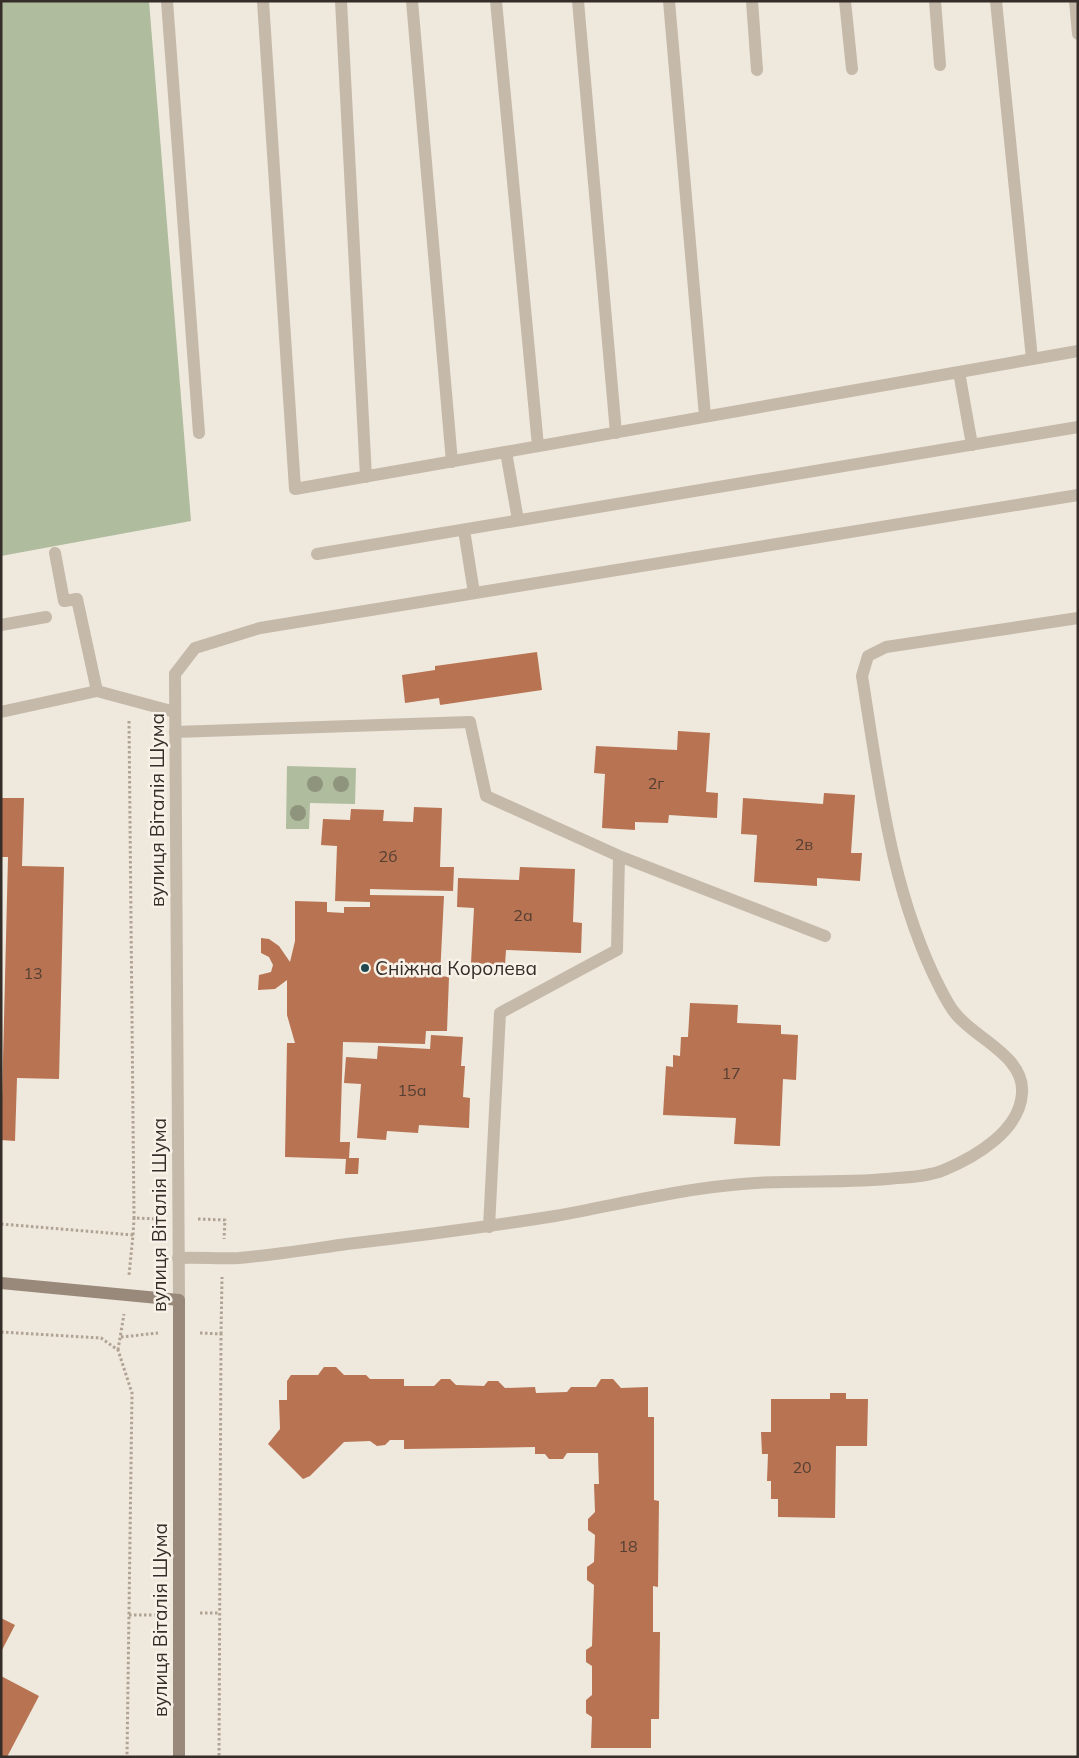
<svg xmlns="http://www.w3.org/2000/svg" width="1079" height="1758" viewBox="0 0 1079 1758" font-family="Mulish,sans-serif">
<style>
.green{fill:#afbc9e}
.building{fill:#b77352}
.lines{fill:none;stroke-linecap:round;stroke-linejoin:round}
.path{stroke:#b1a394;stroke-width:3;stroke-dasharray:2.5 2.5;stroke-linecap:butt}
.lane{stroke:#c5b9aa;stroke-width:12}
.street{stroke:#c5b9aa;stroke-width:12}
.secondary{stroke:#99897b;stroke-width:12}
.tree{fill:#8f947d}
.poi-dot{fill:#234950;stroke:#f7f1e8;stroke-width:2}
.labels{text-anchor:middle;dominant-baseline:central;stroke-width:5;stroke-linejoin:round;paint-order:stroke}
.number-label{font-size:16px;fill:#553e32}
.street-label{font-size:19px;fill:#342d28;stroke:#f7f1e8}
.poi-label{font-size:19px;fill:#342d28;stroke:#f7f1e8;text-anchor:start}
</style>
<rect width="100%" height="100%" fill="#efe8dc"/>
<path class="green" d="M1,1H149L191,521L1,556Z
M287,766L356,768L355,804L310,803L309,829H286Z"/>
<path class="building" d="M537,652L542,690L440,705L439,698L405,703L402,675L435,670V666Z
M678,731L710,733L706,792L718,793L717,818L669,815L668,823L635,822V830L602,828L605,774L594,773L596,746L677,750Z
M824,793L855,795L851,853H862L860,881L817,878V886L754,882L757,835L741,834L743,798L823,804Z
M1,798H24L22,866L64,867L59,1079L17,1078L15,1141L1,1140L8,857H1Z
M414,807L442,808L440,867H454L453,891L370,889V895L444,896L440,976L449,977L447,1031H426L425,1044L343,1042L340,1142H350L349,1158H359L358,1174H345L346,1159L285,1157L287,1043H295L287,1015V980L275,989L258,990L259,975L271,972L273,965L269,957L261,953V938L269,939L279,946L290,962L295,941V901L327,902V912L344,913V907H370V902L335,901L337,846L321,845L323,819L350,820L351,809L384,810L383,821L413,822Z
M520,867L575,869L573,922L582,923L581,953L506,950L505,965L471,963L474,908L457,907L458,878L519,880Z
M690,1003L738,1005L737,1023L781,1025V1034L798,1035L796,1080L783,1079L780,1146L734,1144L736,1118L663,1115L666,1066L673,1067V1055L680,1056L681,1037H688Z
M431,1035L463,1037L461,1066H465L463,1097L470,1098L469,1128L419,1125L418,1133L387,1131L386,1140L357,1138L361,1084L344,1083L346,1057L377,1059L378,1046L430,1049Z
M324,1367H336L344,1375H366L370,1379H404V1386H434L441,1379H450L456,1385L484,1386L488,1381H498L505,1388L535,1387L536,1393L567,1392L571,1387H596L601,1379H613L621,1388L648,1387V1417H654V1500L659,1501L658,1587L653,1586V1632H660L659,1719H651V1748H591L592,1717L586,1713V1700L592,1695V1666L586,1662V1650L592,1646L594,1585L587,1580V1567L594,1562L595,1535L588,1530V1519L595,1512L594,1484H599L598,1453H567L563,1459H549L545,1454H535V1447L404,1449V1440H390L385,1445L377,1446L370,1441L344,1442L310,1476L303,1479L268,1444L280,1429L279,1400H287V1381L291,1375H318Z
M830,1393H846V1399H868L867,1446H836L835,1518L778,1517V1499H771V1481H767L768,1454H762L761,1432H771V1399H830Z
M1,1618L15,1625L1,1652Z
M1,1676L39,1696L7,1757H1Z"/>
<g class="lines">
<path class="path" d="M129,721L134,1218
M198,1219L225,1220L224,1239
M1,1224L133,1235L129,1275
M133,1235L134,1218L159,1219
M1,1332L101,1338L118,1350L132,1393L127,1757
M200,1333L221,1334L219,1757
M221,1334L222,1277
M121,1337L158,1333
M118,1350L124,1314
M200,1613H219
M129,1615H159"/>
<path class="lane" d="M167,1L199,433
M263,1L295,489L959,372
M341,1L366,477
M412,1L452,462
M496,1L538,446
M578,1L616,433
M669,1L705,416
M752,1L757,70
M845,1L852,69
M935,1L940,65
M996,1L1032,359
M1075,1L1078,34
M972,445L959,372L1078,351
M506,452L518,520
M464,530L474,593
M317,554L1078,427
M1,625L46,617
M175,674L195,648L260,628L1078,495
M1,712L97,691
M175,732L470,722L486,796L619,856L825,936
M489,1227L500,1013L617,950L619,856
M178,1258C199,1257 219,1259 239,1258C275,1255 311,1249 347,1244C417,1236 486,1227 555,1216C617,1205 679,1189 742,1184C794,1179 846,1184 897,1178C912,1177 930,1176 944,1170C975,1157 1020,1131 1022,1093C1025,1056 974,1038 955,1013C949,1006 945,997 941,990C891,893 879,782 862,676L868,656L886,647L1078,618"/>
<path class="street" d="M55,553L64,601L77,599L97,691L175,712
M175,674L179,1300"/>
<path class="secondary" d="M1,1283L179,1300V1757"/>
</g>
<g class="tree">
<circle cx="315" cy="784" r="8"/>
<circle cx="341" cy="784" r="8"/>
<circle cx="298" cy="813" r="8"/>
</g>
<circle class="poi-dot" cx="365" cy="968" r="5"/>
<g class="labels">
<g class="number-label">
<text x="656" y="783">2г</text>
<text x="804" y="844">2в</text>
<text x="388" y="856">2б</text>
<text x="523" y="915">2а</text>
<text x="33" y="973">13</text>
<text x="731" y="1073">17</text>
<text x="412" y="1090">15а</text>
<text x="802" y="1467">20</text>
<text x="628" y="1546">18</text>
</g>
<g class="street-label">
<text transform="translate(157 810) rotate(-90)">вулиця Віталія Шума</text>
<text transform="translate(159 1215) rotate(-90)">вулиця Віталія Шума</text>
<text transform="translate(160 1620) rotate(-90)">вулиця Віталія Шума</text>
</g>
<g class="poi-label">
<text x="375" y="968">Сніжна Королева</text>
</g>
</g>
<rect width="1079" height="1758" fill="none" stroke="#342d28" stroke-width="5"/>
</svg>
